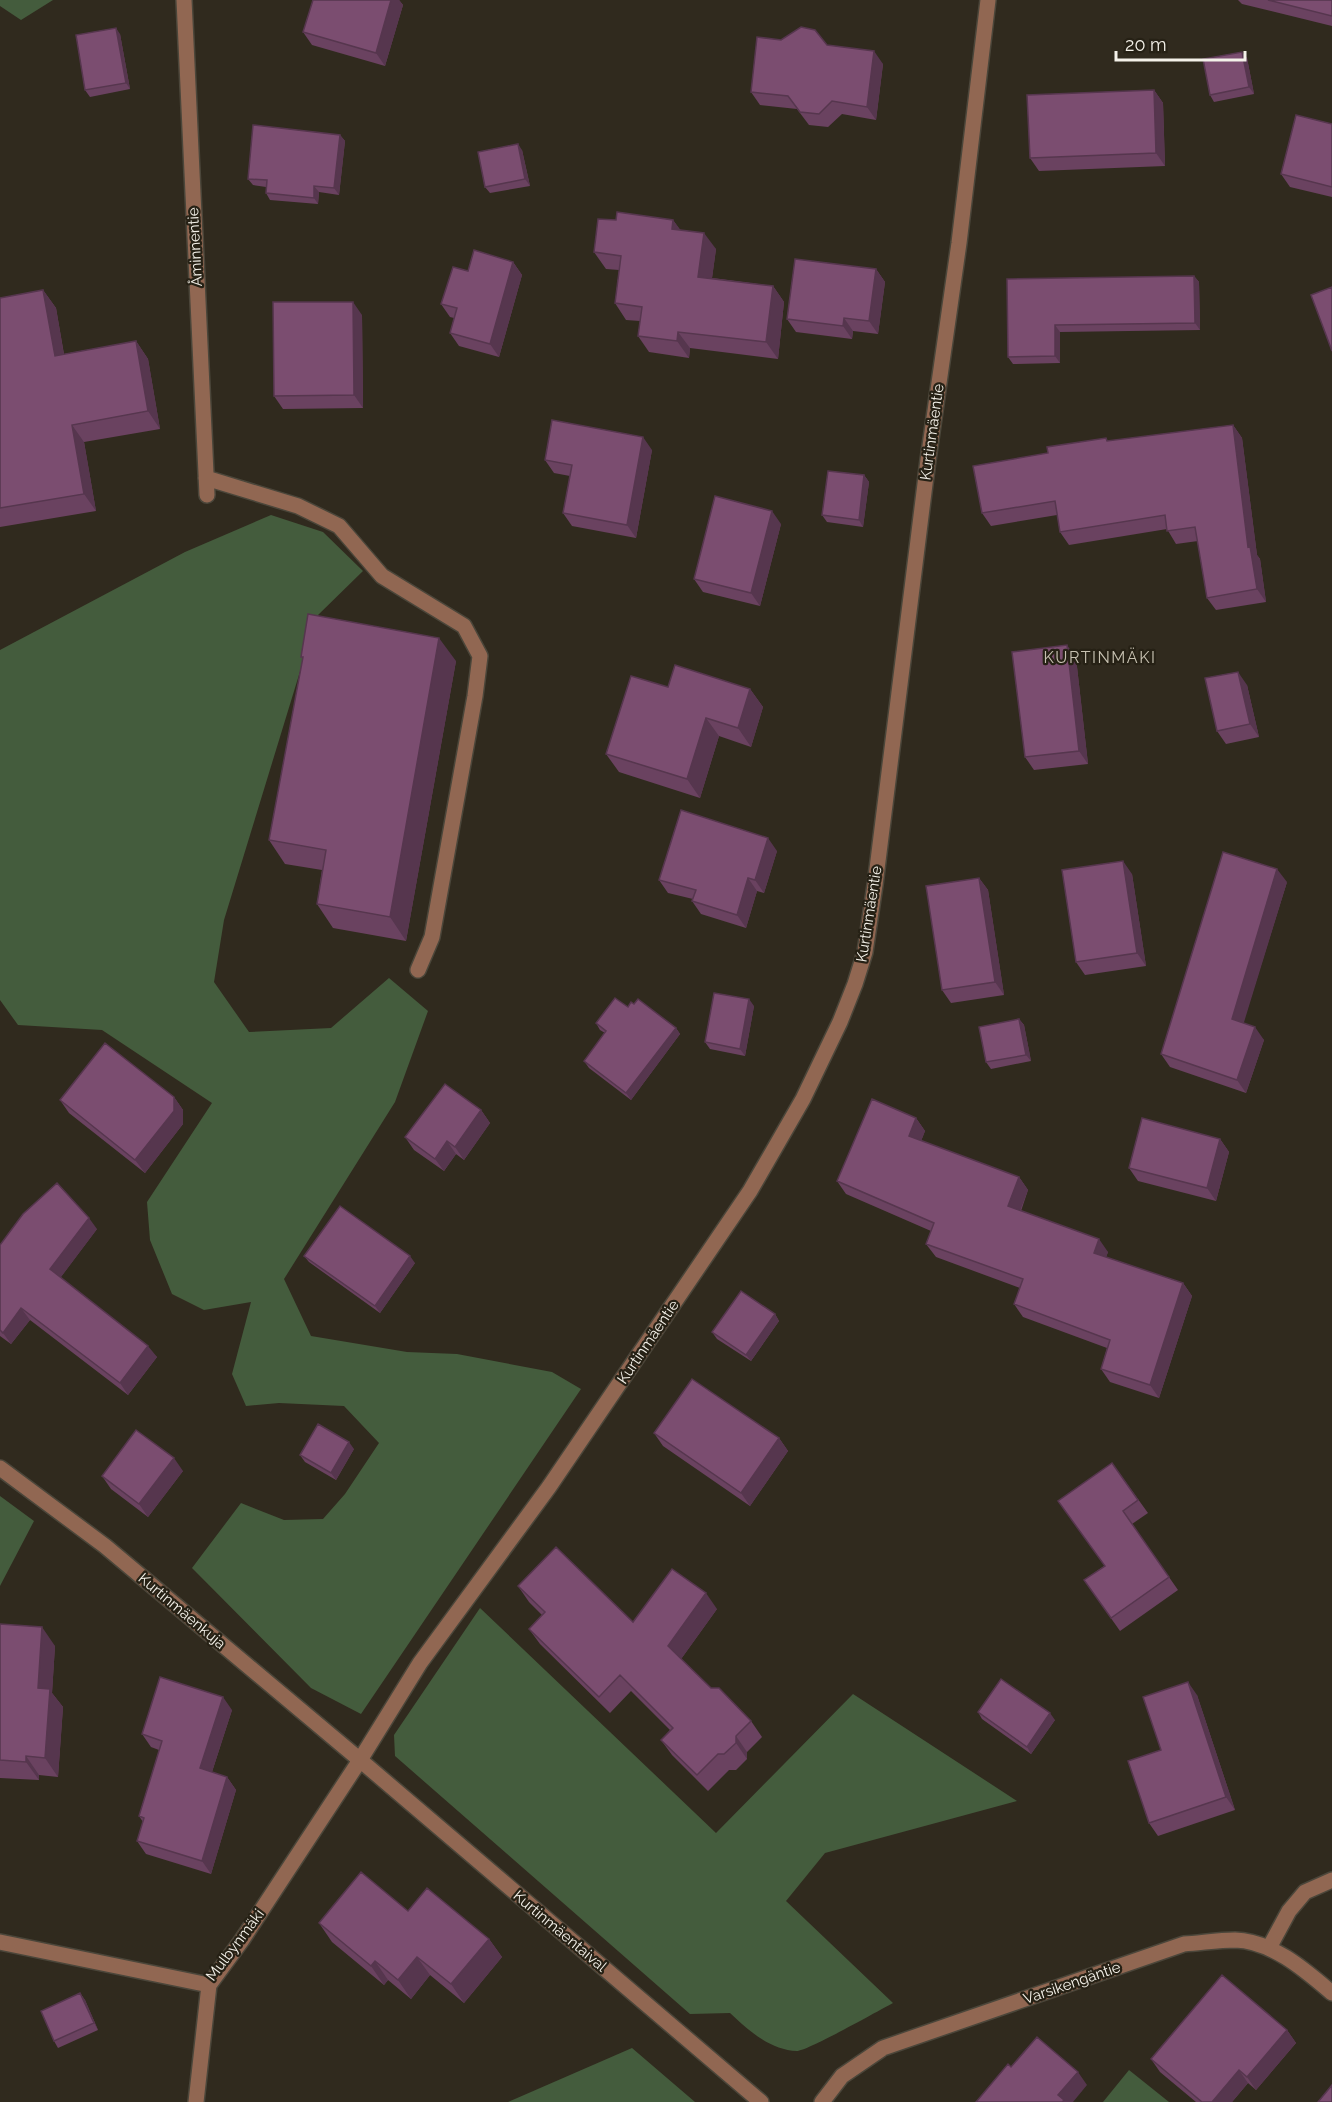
<svg xmlns="http://www.w3.org/2000/svg" width="1332" height="2102" viewBox="0 0 1332 2102" font-family="Raleway,sans-serif">
<style>
.green{fill:#445c3d}
.lines{fill:none;stroke-linecap:round;stroke-linejoin:round}
.minor-casing{stroke:#4b463a;stroke-width:18}
.minor{stroke:#916752;stroke-width:15}
.wall{fill:#6a4260}
.shaded-wall{fill:#56364e}
.building{fill:#7b4d70;stroke:#56364e;stroke-width:1.5}
.labels{text-anchor:middle;dominant-baseline:central;stroke-width:4.5;stroke-linejoin:round;paint-order:stroke}
.street-label{font-size:15px;fill:#f4f1e9;stroke:#262115}
.neighbourhood-label{font-size:16px;letter-spacing:1.5px;fill:#c7c1b1;stroke:#262115}
</style>
<rect width="100%" height="100%" fill="#302a1e"/>
<path class="green" d="M0,0H53L21,20L0,6Z
M271,515L323,532L363,571L317,616L224,920L214,982L249,1032L331,1028L389,978L428,1011L395,1102L284,1279L311,1336L407,1352L457,1354L552,1372L581,1389L361,1714L311,1688L192,1568L241,1503L284,1520L323,1519L345,1494L379,1443L344,1406L279,1403L246,1406L232,1374L251,1302L204,1310L172,1294L150,1240L147,1202L212,1103L102,1030L18,1025L0,1000V650L185,552Z
M0,1496L34,1521L0,1586Z
M480,1608L716,1833L853,1694L1017,1801L825,1853L786,1901L893,2003C878,2011 807,2051 797,2051C770,2050 748,2030 730,2013L690,2014L395,1756L394,1735Z
M632,2048L695,2102H508Z
M1129,2070L1169,2102H1103Z"/>
<g class="lines">
<g class="minor-casing">
<path id="minor" d="M184,0L207,495
M206,478L298,506L339,526L382,576L464,626L480,656L475,696L432,937L418,970
M0,1468L105,1546L360,1760L761,2102
M0,1942L209,1985
M1269,1948L1289,1911L1305,1892L1332,1880
M209,1985L242,1940L360,1760L420,1663L549,1487L750,1191L803,1099L840,1022L855,984L865,952L875,885L928,460L959,243L988,0
M196,2102L209,1985
M822,2102L842,2076L883,2048L1184,1944C1201,1943 1218,1940 1235,1940C1272,1941 1305,1970 1332,1993"/>
</g>
<use href="#minor" class="minor"/>
</g>
<path class="wall" d="M313,0H399L403,5L385,66L312,45L303,32Z
M1238,0H1332V26L1242,4Z
M120,34L130,89L90,97L85,90Z
M827,45L883,64L876,120L842,114L828,127L809,125L797,109L760,105L751,92Z
M1242,52L1247,58L1254,94L1214,102L1210,95Z
M1154,90L1163,103L1165,166L1039,171L1030,158Z
M1332,124V197L1290,187L1281,174Z
M340,135L345,141L339,195L319,192L318,204L270,200L266,193V187L253,185L248,179Z
M522,150L530,186L490,193L485,187Z
M616,220H673L680,230L716,249L712,278L773,286L784,302L778,359L690,348L689,358L649,352L638,336L640,321L626,320L615,303L619,270L606,269L594,252Z
M513,262L522,275L499,357L459,346L450,333L454,318L450,317L441,304Z
M876,269L885,282L878,334L853,331L852,339L796,332L787,319Z
M1194,276L1199,282L1200,330L1060,332V363L1013,364L1008,357L1007,279Z
M43,290L56,308L64,354L136,341L148,359L160,429L84,442L96,511L0,527V298Z
M362,315L363,408L283,409L274,396Z
M1233,425L1242,438L1257,555L1260,559L1266,602L1216,610L1207,598L1198,541L1176,544L1167,529L1069,545L1060,532L1057,515L991,526L982,513L1048,453L1106,438L1108,441Z
M652,450L636,538L572,526L563,513L570,476L554,473L545,460Z
M864,475L869,482L863,527L827,522L822,515Z
M781,524L760,606L703,592L694,579Z
M301,657L456,661L406,941L333,928L317,904L322,870L285,864L269,840L303,659Z
M1076,658L1088,764L1034,770L1025,757Z
M1247,685L1259,737L1226,744L1217,731Z
M668,687L750,689L763,707L751,747L719,736L700,798L619,772L606,754Z
M777,851L764,893L757,891L746,928L701,914L692,901L693,899L668,893L659,880Z
M1132,874L1146,966L1085,975L1076,962Z
M979,878L988,890L1004,995L951,1003L942,990Z
M1287,882L1243,1023L1264,1040L1246,1093L1170,1067L1161,1054Z
M634,1004L676,1028L680,1034L631,1100L589,1068L584,1061L605,1033L600,1030L596,1023Z
M754,1006L745,1056L710,1049L705,1042Z
M1019,1019L1024,1025L1031,1061L991,1069L986,1062Z
M174,1097L183,1110V1124L145,1173L69,1113L60,1100Z
M481,1110L490,1123L464,1160L456,1154L444,1171L414,1150L405,1137Z
M916,1118L925,1131L921,1141L1019,1177L1028,1190L1021,1211L1108,1252L1106,1257L1183,1283L1192,1296L1159,1398L1110,1382L1101,1369L1107,1348L1023,1317L1014,1304L1020,1288L936,1257L926,1244L931,1231L846,1194L837,1181Z
M1220,1139L1229,1152L1216,1201L1138,1181L1129,1168Z
M97,1229L60,1278L157,1357L128,1395L30,1320L11,1344L0,1336V1245Z
M304,1256L415,1263L380,1313L309,1262Z
M775,1314L779,1321L751,1361L717,1339L712,1332Z
M654,1433L779,1438L788,1451L750,1506L663,1446Z
M354,1449L336,1480L305,1462L300,1455Z
M1112,1463L1148,1513L1132,1524L1178,1590L1120,1631L1084,1580L1104,1566Z
M183,1471L148,1517L111,1489L102,1476Z
M518,1586L633,1622L717,1609L681,1659L711,1688L751,1721L762,1737L747,1752V1759L736,1770H729L708,1791L672,1755L661,1740L670,1730L631,1691L610,1713L540,1644L529,1629L542,1615L529,1602Z
M0,1624L55,1646L52,1693L63,1707L58,1777L39,1775V1780L0,1778Z
M1197,1695L1235,1810L1158,1836L1149,1823L1161,1750Z
M232,1710L212,1772L227,1777L236,1790L211,1874L146,1854L137,1841L143,1822L139,1816L159,1750L151,1747L142,1734Z
M978,1712L1055,1720L1031,1754L982,1719Z
M408,1911L489,1939L502,1957L464,2003L430,1975L411,1999L388,1980L384,1985L332,1942L319,1923Z
M80,1993L85,2000L98,2030L58,2048L54,2041Z
M1287,2030L1296,2043L1256,2090L1248,2083L1232,2102H1196L1160,2072L1151,2059Z"/>
<path class="shaded-wall" d="M391,0H399L403,5L385,66L376,53Z
M116,28L120,34L130,89L126,83Z
M874,51L883,64L876,120L867,107Z
M1242,52L1247,58L1254,94L1249,87Z
M1154,90L1163,103L1165,166L1156,153Z
M340,135L345,141L339,195L334,188Z
M518,144L522,150L530,186L525,179Z
M314,186L319,192L318,204L314,198Z
M673,220L685,236L672,229Z
M704,233L716,249L710,293L698,277Z
M513,262L522,275L499,357L490,344Z
M876,269L885,282L878,334L869,321Z
M1194,276L1199,282L1200,330L1195,323Z
M773,286L784,302L778,359L766,342Z
M43,290L56,308L67,373L55,356Z
M353,302L362,315L363,408L354,395Z
M844,318L853,331L852,339L843,326Z
M1055,325L1060,332V363L1055,356Z
M678,332L690,348L689,358L677,341Z
M136,341L148,359L160,429L148,411Z
M72,425L84,442L96,511L84,494Z
M1233,425L1242,438L1257,555L1260,559L1266,602L1257,589L1248,547Z
M643,437L652,450L636,538L627,525Z
M864,475L869,482L863,527L859,520Z
M772,511L781,524L760,606L751,593Z
M439,638L456,661L406,941L390,917Z
M1067,645L1076,658L1088,764L1079,751Z
M1238,672L1247,685L1259,737L1250,724Z
M750,689L763,707L751,747L738,728Z
M706,718L719,736L700,798L687,779Z
M768,838L777,851L764,893L755,880Z
M1123,861L1132,874L1146,966L1137,953Z
M1277,869L1287,882L1241,1032L1232,1019Z
M748,878L757,891L746,928L737,915Z
M979,878L988,890L1004,995L995,982Z
M749,999L754,1006L745,1056L740,1049Z
M1019,1019L1024,1025L1031,1061L1026,1055Z
M1255,1027L1264,1040L1246,1093L1237,1080Z
M676,1028L680,1034L631,1100L626,1093Z
M174,1097L183,1110V1124L145,1173L135,1160Z
M481,1110L490,1123L464,1160L455,1147Z
M916,1118L925,1131L918,1149L909,1136Z
M1220,1139L1229,1152L1216,1201L1207,1188Z
M447,1141L456,1154L444,1171L435,1159Z
M1019,1177L1028,1190L1017,1219L1008,1206Z
M89,1218L97,1229L58,1281L50,1269Z
M1099,1239L1108,1252L1103,1266L1094,1253Z
M410,1256L415,1263L380,1313L375,1306Z
M1183,1283L1192,1296L1159,1398L1150,1385Z
M21,1308L30,1320L11,1344L3,1333Z
M775,1314L779,1321L751,1361L746,1355Z
M148,1346L157,1357L128,1395L120,1383Z
M779,1438L788,1451L750,1506L741,1493Z
M349,1442L354,1449L336,1480L331,1473Z
M174,1458L183,1471L148,1517L139,1504Z
M706,1593L717,1609L679,1662L668,1646Z
M42,1627L55,1646L52,1693L63,1707L58,1777L45,1758L38,1688Z
M1188,1682L1197,1695L1235,1810L1226,1797Z
M223,1697L232,1710L209,1781L200,1768Z
M1050,1713L1055,1720L1031,1754L1027,1747Z
M736,1736L747,1752V1759L736,1743Z
M26,1756L39,1775V1780L26,1762Z
M227,1777L236,1790L211,1874L202,1861Z
M489,1939L502,1957L464,2003L451,1984Z
M417,1957L430,1975L411,1999L398,1980Z
M375,1961L388,1980L384,1985L371,1966Z
M80,1993L85,2000L98,2030L94,2023Z
M1287,2030L1296,2043L1256,2090L1247,2077Z
M1239,2070L1248,2083L1232,2102H1212Z
M1078,2072L1087,2085L1073,2102H1062L1058,2095Z"/>
<path class="building" d="M313,0H391L376,53L303,32Z
M1268,0H1332V16Z
M801,27L815,30L827,45L874,51L867,107L832,101L819,114L800,112L788,96L751,92L757,37L781,40Z
M116,28L126,83L85,90L76,35Z
M1242,52L1249,87L1210,95L1203,59Z
M1154,90L1156,153L1030,158L1027,95Z
M1296,115L1332,124V187L1281,174Z
M253,125L340,135L334,188L314,186V198L266,193L267,180L248,179Z
M518,144L525,179L485,187L478,152Z
M617,212L673,220L672,229L704,233L698,277L773,286L766,342L678,332L677,341L638,336L642,307L615,303L621,256L594,252L598,219L616,220Z
M474,250L513,262L490,344L450,333L457,308L441,304L453,267L468,271Z
M795,259L876,269L869,321L844,318L843,326L787,319Z
M1194,276L1195,323L1055,325V356L1008,357L1007,279Z
M1332,287V351L1311,295Z
M43,290L55,356L136,341L148,411L72,425L84,494L0,508V298Z
M273,302H353L354,395L274,396Z
M552,420L643,437L627,525L563,513L572,465L545,460Z
M1233,425L1248,547L1250,546L1257,589L1207,598L1195,527L1167,531L1165,515L1060,532L1055,501L982,513L973,466L1048,453L1047,447L1106,438L1107,441Z
M828,471L864,475L859,520L822,515Z
M715,496L772,511L751,593L694,579Z
M308,614L439,638L390,917L317,904L326,850L269,840L303,657H301Z
M1067,645L1079,751L1025,757L1012,652Z
M675,665L750,689L738,728L706,718L687,779L606,754L631,676L668,687Z
M1238,672L1250,724L1217,731L1205,678Z
M681,810L768,838L755,880L748,878L737,915L692,901L696,890L659,880Z
M1223,852L1277,869L1232,1019L1255,1027L1237,1080L1161,1054Z
M1123,861L1137,953L1076,962L1062,870Z
M979,878L995,982L942,990L926,886Z
M714,993L749,999L740,1049L705,1042Z
M615,998L628,1007L631,1002L634,1004L638,999L676,1028L626,1093L584,1061L606,1031L596,1023Z
M1019,1019L1026,1055L986,1062L979,1027Z
M105,1043L174,1097V1111L135,1160L60,1100Z
M445,1084L481,1110L455,1147L447,1141L435,1159L405,1137Z
M872,1099L916,1118L909,1136L1019,1177L1008,1206L1099,1239L1094,1253L1183,1283L1150,1385L1101,1369L1110,1340L1014,1304L1023,1279L926,1244L934,1223L837,1181Z
M1142,1118L1220,1139L1207,1188L1129,1168Z
M57,1183L89,1218L50,1269L148,1346L120,1383L21,1308L3,1333L0,1330V1245L23,1214Z
M340,1206L410,1256L375,1306L304,1256Z
M741,1291L775,1314L746,1355L712,1332Z
M692,1379L779,1438L741,1493L654,1433Z
M318,1424L349,1442L331,1473L300,1455Z
M136,1430L174,1458L139,1504L102,1476Z
M1112,1463L1138,1500L1123,1511L1169,1577L1111,1618L1084,1580L1105,1566L1058,1501Z
M556,1547L633,1622L672,1569L706,1593L668,1646L711,1688H719L751,1721L736,1736V1743L724,1754H718L697,1775L661,1740L673,1728L620,1675L599,1697L529,1629L545,1612L518,1586Z
M0,1624L42,1627L38,1688L50,1689L45,1758L26,1756V1762L0,1760Z
M160,1677L223,1697L200,1768L227,1777L202,1861L137,1841L144,1818L139,1816L162,1741L142,1734Z
M1001,1679L1050,1713L1027,1747L978,1712Z
M1188,1682L1226,1797L1149,1823L1128,1761L1161,1750L1143,1697Z
M361,1872L408,1911L427,1888L489,1939L451,1984L417,1957L398,1980L375,1961L371,1966L319,1923Z
M1222,1975L1287,2030L1247,2077L1239,2070L1212,2102H1202L1151,2059Z
M80,1993L94,2023L54,2041L41,2011Z
M1037,2037L1078,2072L1058,2095L1064,2100L1062,2102H976L1008,2064L1011,2067Z
M1332,2085V2102H1318Z"/>
<g class="labels">
<g class="street-label">
<text transform="translate(195 247) rotate(-93)">Åminnentie</text>
<text transform="translate(932 432) rotate(-82)">Kurtinmäentie</text>
<text transform="translate(869 914) rotate(-81)">Kurtinmäentie</text>
<text transform="translate(648 1342) rotate(-56)">Kurtinmäentie</text>
<text transform="translate(182 1611) rotate(40)">Kurtinmäenkuja</text>
<text transform="translate(560 1931) rotate(40)">Kurtinmäentaival</text>
<text transform="translate(235 1945) rotate(-53)">Mulbynmäki</text>
<text transform="translate(1072 1983) rotate(-19)">Varsikengäntie</text>
</g>
<g class="neighbourhood-label">
<text x="1100" y="657">KURTINMÄKI</text>
</g>
</g>
<path d="M1116 51v9h129v-9" fill="none" stroke="#f4f1e9" stroke-width="3"/>
<text x="1125" y="51" font-size="18" fill="#f4f1e9" stroke="#262115" stroke-width="4.5" paint-order="stroke">20 m</text>
</svg>
